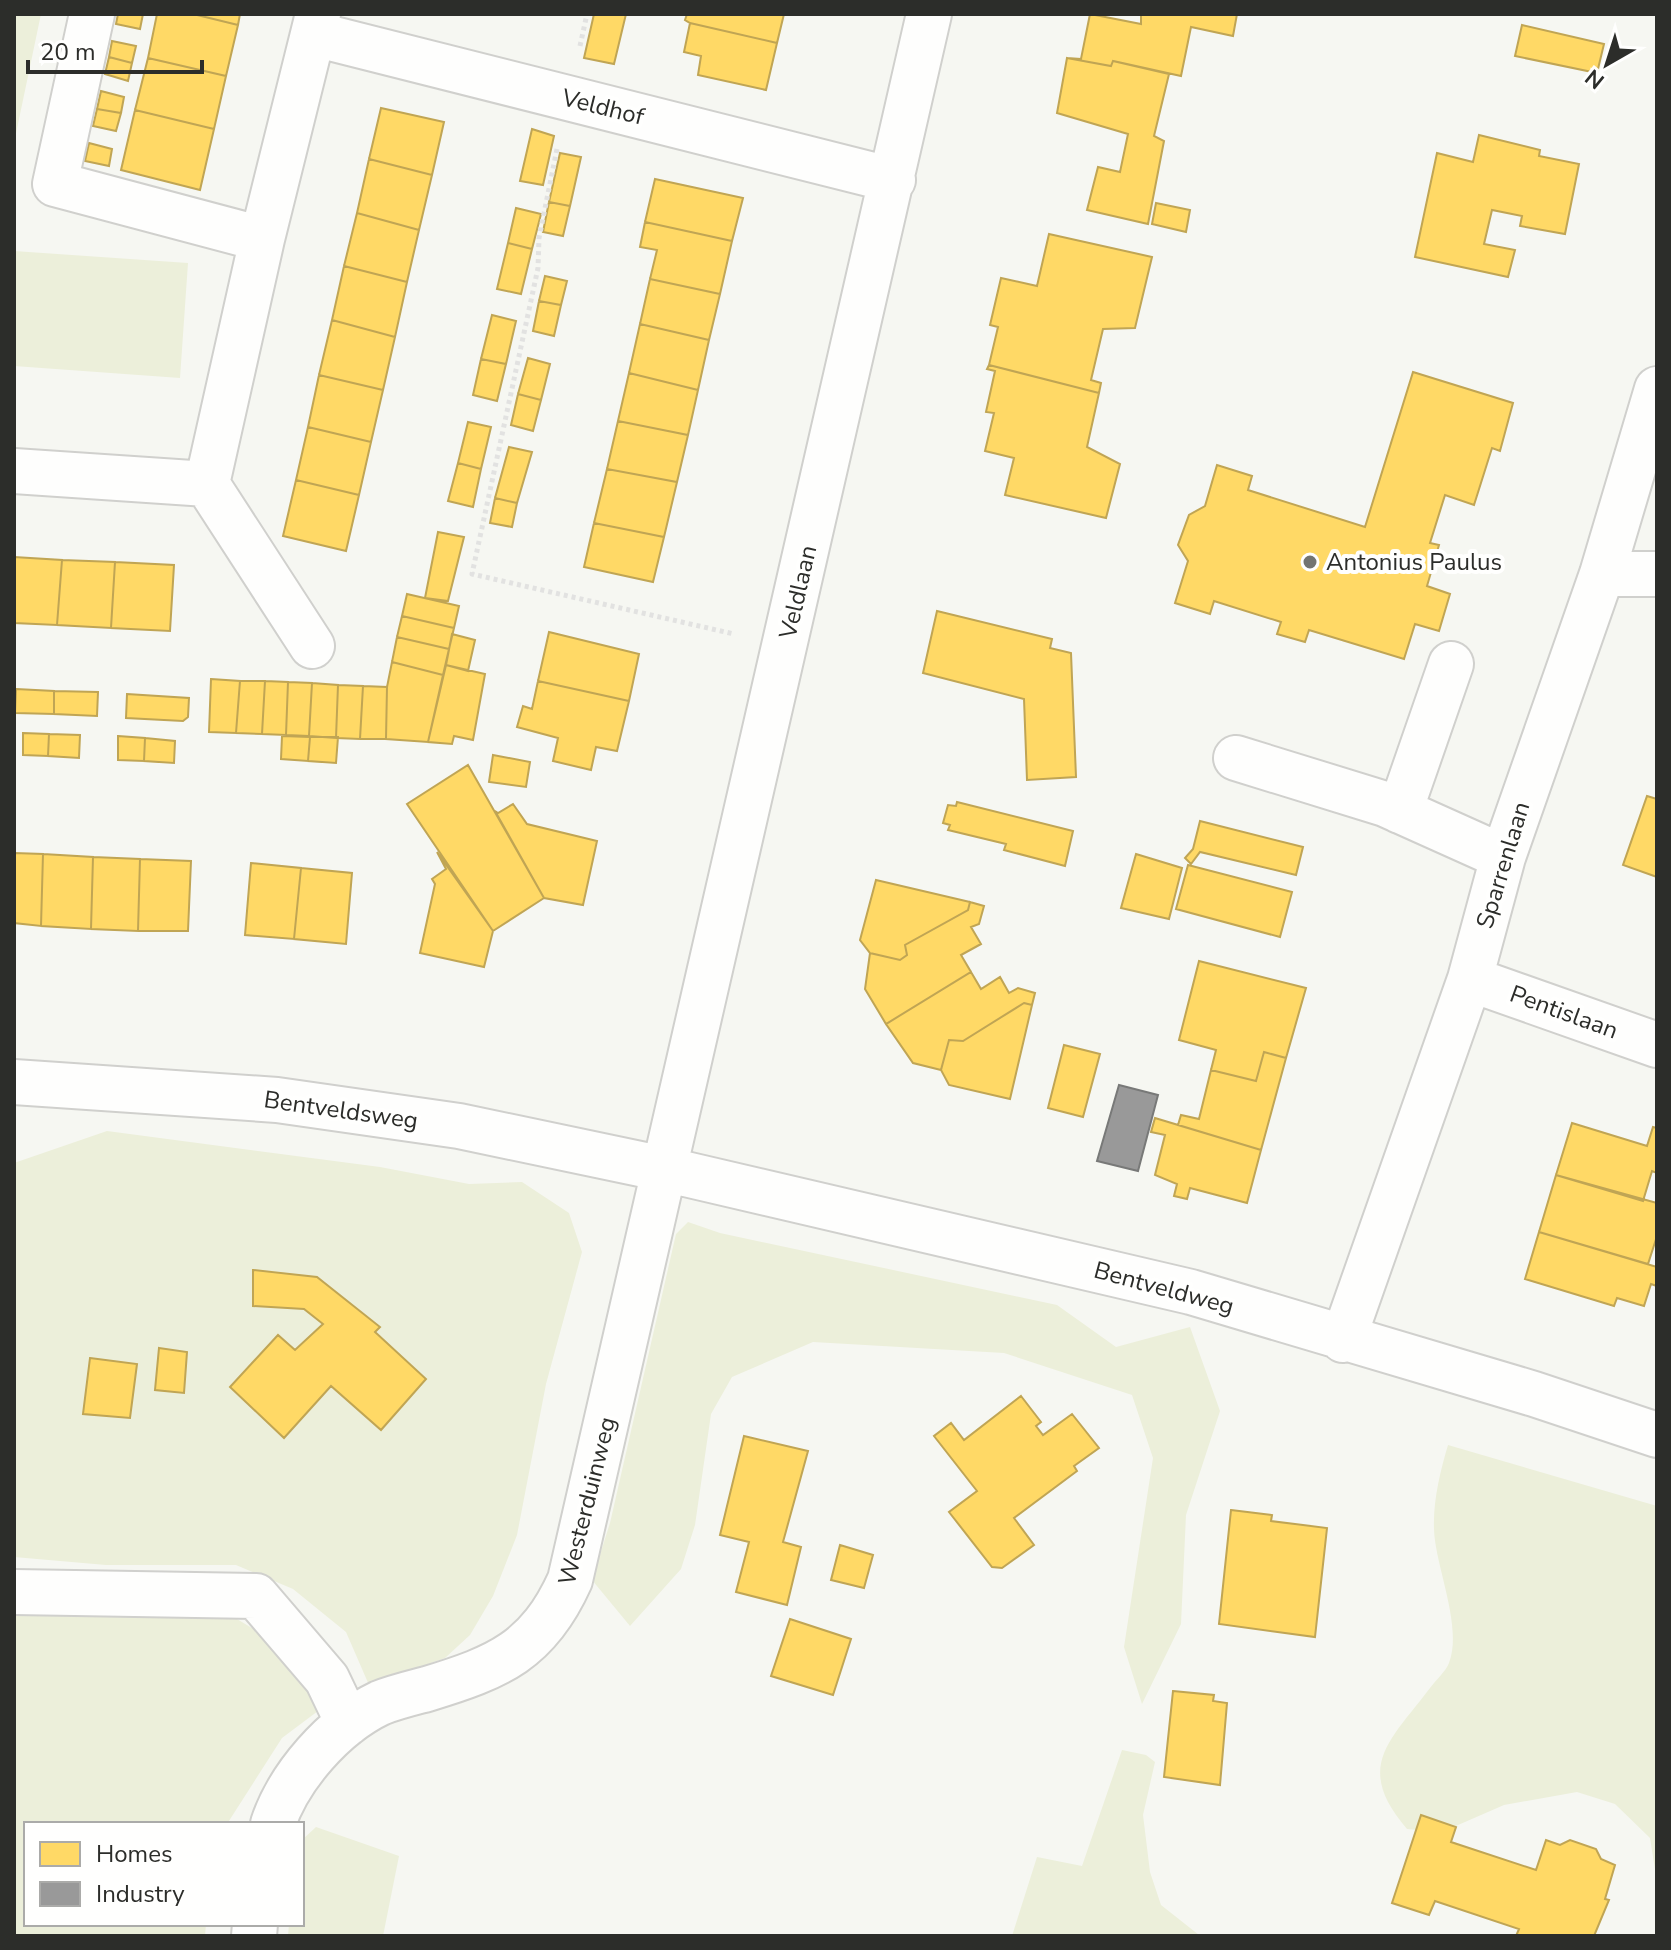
<svg xmlns="http://www.w3.org/2000/svg" width="1671" height="1950" viewBox="0 0 1671 1950" font-family="'Nunito Sans',sans-serif">
<style>
.green{fill:#ecefda}
.homes{fill:#ffd966;stroke:#c0a554;stroke-width:2}
.industry{fill:#999;stroke:#787978;stroke-width:2}
.lines{fill:none;stroke-linecap:round;stroke-linejoin:round}
.minor-casing{stroke:#d0d0cd;stroke-width:48}
.path{stroke:#e2e2e1;stroke-width:5;stroke-dasharray:4 4;stroke-linecap:butt}
.minor{stroke:#fefefd;stroke-width:44}
.poi-dot{fill:#737470;stroke:#fffffe;stroke-width:3}
.labels{text-anchor:middle;dominant-baseline:central;stroke-width:8;stroke-linejoin:round;paint-order:stroke}
.street-label{font-size:24px;fill:#2c2d2a;stroke:#fffffe}
.poi-label{font-size:24px;fill:#2c2d2a;stroke:#fffffe;text-anchor:start}
</style>
<rect width="100%" height="100%" fill="#f6f7f2"/>
<path class="green" d="M14,14H41L14,143Z
M14,251L188,263L180,378L14,366Z
M107,1131L380,1167L469,1184L522,1182L569,1213L582,1252L546,1384L517,1535L493,1596L470,1635L445,1658L369,1685L346,1632L293,1589L236,1565H106L14,1557V1163Z
M688,1222L720,1233L1057,1305L1116,1347L1190,1327L1220,1411L1186,1515L1181,1624L1142,1704L1124,1647L1153,1458L1132,1395L1004,1353L813,1342L732,1377L711,1414L695,1525L681,1569L630,1626L592,1580L610,1523L676,1234Z
M1448,1445L1657,1506V1882L1650,1838L1615,1804L1577,1792L1504,1805L1442,1832L1407,1829C1354,1767 1389,1742 1430,1688C1436,1680 1446,1671 1449,1663C1463,1626 1435,1566 1434,1529C1433,1501 1440,1472 1448,1445Z
M14,1606L227,1613L288,1650L326,1705L282,1738L227,1824H26V1924H206L205,1936L14,1935Z
M1122,1750L1146,1755L1155,1762L1143,1815L1150,1872L1161,1905L1199,1935L1209,1936H1012L1037,1857L1082,1866Z
M316,1827L399,1856L383,1936H288L289,1924H302V1840Z"/>
<path class="homes" d="M118,14H143L140,29L116,24Z
M157,14H193L238,25L226,76L148,58Z
M193,14H240L238,25Z
M594,14H626L614,64L584,58Z
M687,14H784L777,43L690,23L685,20Z
M1090,14L1141,24V14H1237L1233,36L1191,27L1181,76L1113,61L1111,66L1067,58L1081,59Z
M690,23L777,43L766,90L698,75L701,56L684,52Z
M1522,25L1604,44L1597,73L1515,56Z
M112,41L136,46L132,63L109,57Z
M109,57L132,63L128,81L105,74Z
M148,58L226,76L214,129L135,110Z
M1067,58L1111,66L1113,61L1169,74L1154,136L1164,141L1148,224L1087,210L1098,167L1120,172L1128,134L1057,113Z
M101,91L124,97L121,113L97,109Z
M381,108L444,122L432,175L369,159Z
M97,109L121,113L116,131L93,126Z
M135,110L214,129L200,190L121,170Z
M532,129L554,136L543,185L520,181Z
M1479,135L1540,150L1539,156L1579,164L1565,234L1520,226L1522,216L1492,210L1484,244L1515,250L1508,277L1415,257L1437,153L1473,162Z
M89,143L112,149L109,166L85,161Z
M560,153L581,157L570,206L549,202Z
M369,159L432,175L419,230L357,213Z
M655,179L743,198L732,241L645,222Z
M549,202L570,206L563,236L543,232Z
M1156,203L1190,210L1186,232L1152,224Z
M516,208L541,214L532,249L508,243Z
M357,213L419,230L407,282L344,266Z
M645,222L732,241L720,294L650,279L657,250L640,247Z
M1049,234L1152,257L1135,328L1103,329L1091,380L1101,383L1099,393L989,365L998,327L990,325L1001,278L1037,286Z
M508,243L532,249L521,294L497,289Z
M344,266L407,282L395,337L332,320Z
M545,276L567,281L561,305L539,301Z
M650,279L720,294L709,340L640,324Z
M539,301L561,305L554,336L533,331Z
M492,315L516,321L506,364L481,359Z
M332,320L395,337L383,390L319,375Z
M640,324L709,340L698,390L629,373Z
M528,358L550,364L541,400L518,394Z
M481,359L506,364L497,401L473,395Z
M989,365L1099,393L1087,447L1120,464L1106,518L1005,495L1014,458L985,451L994,413L986,412L995,371L987,369Z
M1413,372L1513,403L1500,451L1492,448L1474,505L1445,495L1430,543L1439,545L1427,586L1450,594L1439,631L1415,624L1404,659L1309,630L1305,642L1277,634L1281,622L1214,601L1210,614L1175,603L1188,561L1178,545L1189,515L1205,506L1217,465L1252,476L1248,490L1365,527Z
M629,373L698,390L688,435L618,421Z
M319,375L383,390L371,442L308,427Z
M518,394L541,400L533,431L511,425Z
M618,421L688,435L677,482L607,469Z
M468,422L491,427L481,469L458,463Z
M308,427L371,442L359,495L296,480Z
M509,447L532,452L517,503L495,498Z
M458,463L481,469L473,507L448,501Z
M607,469L677,482L664,537L594,523Z
M296,480L359,495L346,551L283,536Z
M495,498L517,503L512,527L490,523Z
M594,523L664,537L653,582L584,567Z
M438,532L464,537L448,601L425,598Z
M14,557L62,560L57,625L14,623Z
M62,560L115,562L111,628L57,625Z
M115,562L174,565L170,631L111,628Z
M407,594L459,606L454,628L402,616Z
M937,611L1052,639L1050,648L1071,653L1076,777L1027,780L1024,699L923,673Z
M402,616L454,628L449,649L397,637Z
M549,632L639,654L629,701L538,681Z
M452,634L475,640L468,671L446,665Z
M397,637L449,649L443,675L392,662Z
M392,662L443,675L428,742L386,739L387,687Z
M446,665L485,674L473,740L454,736L452,744L428,742Z
M211,679L240,681L236,733L209,732Z
M240,681H265L262,734L236,733Z
M265,681L288,682L286,735L262,734Z
M538,681L629,701L617,751L596,747L591,770L553,761L558,738L517,727L523,706L532,709Z
M288,682L312,683L309,736L286,735Z
M312,683L338,685L336,738L309,736Z
M338,685L363,686L360,739L336,738Z
M363,686L387,687L386,739H360Z
M16,689L54,691V714L15,713Z
M54,691L98,692L97,716L54,714Z
M127,694L189,698L188,717L183,721L126,718Z
M23,733L49,734L48,756L23,755Z
M49,734L80,735L79,758L48,756Z
M118,736L145,738L144,761L118,760Z
M282,736L310,737L308,761L281,759Z
M310,737H338L336,763L308,761Z
M145,738L175,741L174,763L144,761Z
M493,755L530,762L526,787L489,782Z
M468,765L544,898L493,931L407,804Z
M1647,796L1657,799V877L1623,865Z
M957,802L1073,831L1065,866L1004,850L1006,844L948,830L950,825L943,823L948,805L956,806Z
M513,804L527,824L597,841L583,905L544,898L495,811L498,813Z
M1200,821L1303,847L1296,875L1200,852L1191,864L1185,858L1193,849Z
M437,852L493,931L484,967L420,953L435,884L432,879L446,869Z
M14,853L43,854L41,926L14,923Z
M43,854L93,857L91,929L41,926Z
M1136,854L1182,868L1169,919L1121,908Z
M93,857L140,859L138,931L91,929Z
M140,859L191,861L188,931H138Z
M251,863L301,868L294,939L245,935Z
M1188,865L1292,892L1280,937L1176,909Z
M301,868L352,873L346,944L294,939Z
M876,880L970,902L968,910L905,945L907,955L900,960L870,953L860,940Z
M970,902L984,906L979,924L971,927L981,944L961,955L971,972L886,1024L865,989L870,953L900,960L907,955L905,945L968,910Z
M1199,961L1306,988L1286,1058L1264,1052L1256,1081L1211,1070L1216,1050L1179,1040Z
M971,972L981,989L1000,977L1009,993L1018,988L1035,993L1032,1005L1024,1003L963,1041L949,1040L941,1070L913,1063L886,1024Z
M1024,1003L1032,1005L1010,1099L949,1085L941,1070L949,1040L963,1041Z
M1064,1045L1100,1054L1083,1117L1048,1108Z
M1264,1052L1286,1058L1261,1150L1178,1125L1181,1115L1199,1119L1211,1070L1256,1081Z
M1155,1118L1261,1150L1247,1203L1190,1188L1187,1199L1174,1196L1177,1184L1155,1175L1165,1135L1151,1132Z
M1572,1123L1647,1146L1653,1127L1657,1128V1173L1652,1171L1643,1201L1556,1175Z
M1556,1175L1657,1203V1236L1648,1264L1539,1232Z
M1539,1232L1657,1267V1286L1651,1284L1644,1306L1617,1298L1614,1306L1525,1279Z
M253,1270L317,1277L380,1327L375,1332L426,1379L381,1430L331,1386L284,1438L230,1387L278,1335L295,1350L323,1324L304,1309L253,1306Z
M159,1348L187,1352L184,1393L155,1390Z
M90,1358L137,1364L130,1418L83,1414Z
M1021,1396L1041,1422L1036,1426L1043,1435L1072,1414L1099,1448L1074,1466L1077,1471L1014,1518L1034,1545L1002,1568L992,1567L949,1512L977,1491L934,1436L951,1423L964,1440Z
M744,1436L808,1451L783,1542L801,1547L787,1605L736,1592L749,1542L720,1535Z
M1231,1510L1272,1515L1271,1521L1327,1528L1315,1637L1219,1624Z
M840,1545L873,1555L864,1588L831,1580Z
M790,1619L851,1639L833,1695L771,1676Z
M1173,1691L1214,1695L1213,1701L1227,1703L1220,1785L1164,1777Z
M1421,1815L1456,1827L1451,1842L1536,1870L1546,1840L1560,1845L1570,1840L1596,1849L1601,1859L1615,1865L1605,1899L1609,1900L1594,1936H1516L1519,1929L1435,1901L1429,1915L1392,1903Z"/>
<path class="industry" d="M1119,1085L1158,1095L1138,1171L1097,1161Z"/>
<g class="lines">
<g class="minor-casing">
<path id="minor" d="M92,14L55,184L262,239
M314,34L893,180
M14,471L207,484L262,239L318,14
M207,484L312,646
M1602,574H1657
M1236,758L1385,804L1503,857
M1400,811L1451,664
M1470,979L1657,1045
M14,1082L277,1100L459,1126L664,1169L1191,1292L1534,1394L1657,1435
M1343,1340L1470,979L1503,857L1602,574L1657,389
M14,1592L256,1596L327,1679L348,1723
M273,1824C289,1776 334,1725 380,1703C395,1697 412,1693 427,1689C499,1667 538,1651 570,1580L929,14
M254,1936L255,1924"/>
</g>
<path class="path" d="M580,46L587,14
M557,149L539,238L538,268L472,574L734,634"/>
<use href="#minor" class="minor"/>
</g>
<circle class="poi-dot" cx="1310" cy="562" r="8"/>
<g class="labels">
<g class="street-label">
<text transform="translate(603 107) rotate(14)">Veldhof</text>
<text transform="translate(798 592) rotate(-77)">Veldlaan</text>
<text transform="translate(1503 865) rotate(-73)">Sparrenlaan</text>
<text transform="translate(1564 1012) rotate(20)">Pentislaan</text>
<text transform="translate(341 1110) rotate(8)">Bentveldsweg</text>
<text transform="translate(1164 1288) rotate(15)">Bentveldweg</text>
<text transform="translate(587 1501) rotate(-76)">Westerduinweg</text>
</g>
<g class="poi-label">
<text x="1326" y="562">Antonius Paulus</text>
</g>
</g>
<rect width="1671" height="1950" fill="none" stroke="#2c2d2a" stroke-width="32"/>
<rect x="24" y="1822" width="280" height="104" fill="#fffffe" stroke="#ababa9" stroke-width="2"/>
<rect x="40" y="1842" width="40" height="24" fill="#ffd966" stroke="#ababa9" stroke-width="2"/>
<text x="96" y="1862" font-size="24" fill="#2c2d2a">Homes</text>
<rect x="40" y="1882" width="40" height="24" fill="#999999" stroke="#ababa9" stroke-width="2"/>
<text x="96" y="1902" font-size="24" fill="#2c2d2a">Industry</text>
<g transform="translate(1607 64) rotate(219)" stroke="#fffffe" stroke-width="6" paint-order="stroke">
<path d="M0-6L14 30L0 20L-14 30Z" fill="#2c2d2a"/>
<text y="-12" font-size="22" font-weight="bold" text-anchor="middle" fill="#2c2d2a">N</text>
</g>
<path d="M28 60v12h174v-12" fill="none" stroke="#2c2d2a" stroke-width="4"/>
<text x="40" y="60" font-size="24" fill="#2c2d2a" stroke="#fffffe" stroke-width="6" paint-order="stroke">20 m</text>
</svg>
